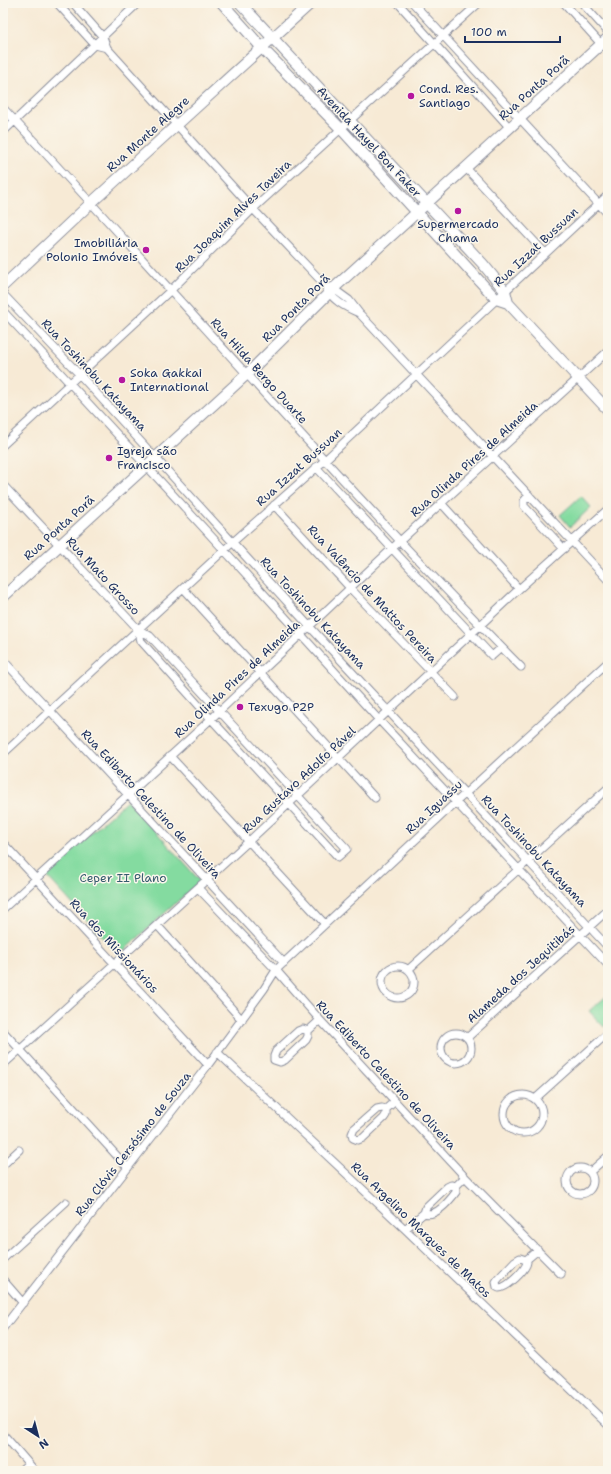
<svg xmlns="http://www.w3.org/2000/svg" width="611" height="1474" viewBox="0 0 611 1474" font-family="'Shantell Sans',sans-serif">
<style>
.green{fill:#84dba0;stroke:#50857f}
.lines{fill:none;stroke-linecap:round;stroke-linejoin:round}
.street-casing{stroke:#898c9a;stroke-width:9}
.secondary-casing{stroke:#898c9a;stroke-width:12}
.street{stroke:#fff;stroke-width:7}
.secondary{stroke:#fff;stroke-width:10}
.poi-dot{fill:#b5179e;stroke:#fbf7ec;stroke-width:1.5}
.labels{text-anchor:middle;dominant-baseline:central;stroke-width:3;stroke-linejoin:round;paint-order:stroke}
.street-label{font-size:12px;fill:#1b2f5e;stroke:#fbf7ec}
.poi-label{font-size:12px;fill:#1b2f5e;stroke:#fbf7ec;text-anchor:start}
.park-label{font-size:12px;fill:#355a6e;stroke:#fbf7ec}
</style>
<rect width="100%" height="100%" fill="#fbf7ec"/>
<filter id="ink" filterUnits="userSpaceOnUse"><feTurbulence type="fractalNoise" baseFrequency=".025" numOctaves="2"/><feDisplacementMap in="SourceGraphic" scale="8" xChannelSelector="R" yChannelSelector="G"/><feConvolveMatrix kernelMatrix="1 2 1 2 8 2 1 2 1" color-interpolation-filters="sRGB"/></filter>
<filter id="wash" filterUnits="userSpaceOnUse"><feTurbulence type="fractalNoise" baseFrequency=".012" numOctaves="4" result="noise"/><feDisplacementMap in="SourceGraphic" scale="16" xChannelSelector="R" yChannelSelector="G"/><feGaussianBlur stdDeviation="0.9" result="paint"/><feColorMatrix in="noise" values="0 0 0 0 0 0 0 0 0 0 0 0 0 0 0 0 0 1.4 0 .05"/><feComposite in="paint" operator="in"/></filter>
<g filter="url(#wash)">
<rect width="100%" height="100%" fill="#f7ead5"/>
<path class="green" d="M581,496L591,507L570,527L560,515Z
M128,800L200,881L119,955L45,874Z
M608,995V1023L604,1027L589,1011Z"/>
</g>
<g filter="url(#ink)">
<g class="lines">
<g class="street-casing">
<path id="street" d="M57,3L95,45L107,48
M73,3L103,37L107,48L253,209L325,285C331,300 345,307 359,313
M398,3L510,128
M413,3L608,214
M564,3L601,44L608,46
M582,3L608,32
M3,108C177,293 342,486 521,667
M3,132L138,3
M466,168L545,253
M331,287L349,300L359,313L608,580
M3,294L79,374L310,627L608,947
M3,311L224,550L379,720L608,965
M3,445L171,290L253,209L479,3
M316,467L492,656L501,648
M3,485L138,629L150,636L347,849L338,857L211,719L141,641L138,629
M529,495L524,501V506L564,549
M441,503L519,589
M274,505L350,588L455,697
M183,588L375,798
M3,660L284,963
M3,754L233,542L325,460L608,195
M170,756L325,924
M3,843L208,1065
M198,888L276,970L320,1020L465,1177L561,1274
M3,909L211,719L400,541L608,351
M157,925L242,1020
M382 982a16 16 0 1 1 32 0a16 16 0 1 1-32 0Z
M409,969L608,788
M3,1031L128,1168
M308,1031L303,1029L298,1031L276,1051L274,1056V1060L280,1062L285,1060L306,1040L308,1036V1031L320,1020
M441 1048a15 15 0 1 1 30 0a15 15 0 1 1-30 0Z
M467,1038L608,910
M217,1052L405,1229L608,1425
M3,1065L248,842L519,589L608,509
M504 1114a19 19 0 1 1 38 0a19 19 0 1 1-38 0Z
M535,1099L608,1033
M386,1109L382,1108L377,1109L354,1129L352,1134L353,1138L358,1140L363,1138L384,1118L386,1115V1109L394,1102
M3,1165L19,1150
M567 1181a13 13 0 1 1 26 0a13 13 0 1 1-26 0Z
M591,1171L608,1156
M424,1213C436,1218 450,1200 456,1192V1186
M405,1229L424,1213L426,1207L447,1187L451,1185L456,1186L465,1177
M520,1258L526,1260L527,1262C526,1270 507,1288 499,1288L497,1287L496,1282L498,1279L515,1261Z
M3,1259L66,1202
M526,1260L538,1250
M3,1280L23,1303
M3,1328L208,1065L264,989L276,970L455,803L608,662
M3,1434L35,1471
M21,1471L29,1464"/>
</g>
<g class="secondary-casing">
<path id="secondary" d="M222,3L262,48L341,129L496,299L508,303L608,410
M240,3L483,264L505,291L508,303
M3,286L91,203L311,3
M3,597L247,374L334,288L608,38"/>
</g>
<use href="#street" class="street"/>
<use href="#secondary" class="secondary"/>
</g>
</g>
<g class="poi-dot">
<circle cx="411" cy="96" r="4"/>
<circle cx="458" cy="211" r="4"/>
<circle cx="146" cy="250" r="4"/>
<circle cx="122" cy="380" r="4"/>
<circle cx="109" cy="458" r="4"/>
<circle cx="240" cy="707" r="4"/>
</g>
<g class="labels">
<g class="street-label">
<text transform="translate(534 88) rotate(-42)">Rua Ponta Porã</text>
<text transform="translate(148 134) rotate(-42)">Rua Monte Alegre</text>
<text transform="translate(369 142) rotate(47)">Avenida Hayel Bon Faker</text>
<text transform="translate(233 216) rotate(-44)">Rua Joaquim Alves Taveira</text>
<text transform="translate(536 247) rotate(-43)">Rua Izzat Bussuan</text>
<text transform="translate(296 308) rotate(-45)">Rua Ponta Porã</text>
<text transform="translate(259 371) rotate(48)">Rua Hilda Bergo Duarte</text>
<text transform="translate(94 375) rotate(47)">Rua Toshinobu Katayama</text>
<text transform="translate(474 459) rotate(-42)">Rua Olinda Pires de Almeida</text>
<text transform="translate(299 467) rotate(-42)">Rua Izzat Bussuan</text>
<text transform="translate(59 528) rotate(-42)">Rua Ponta Porã</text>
<text transform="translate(103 576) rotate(47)">Rua Mato Grosso</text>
<text transform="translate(372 594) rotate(47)">Rua Valêncio de Mattos Pereira</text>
<text transform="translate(313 613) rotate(47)">Rua Toshinobu Katayama</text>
<text transform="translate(237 679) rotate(-43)">Rua Olinda Pires de Almeida</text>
<text transform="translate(299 780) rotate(-43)">Rua Gustavo Adolfo Pável</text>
<text transform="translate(151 804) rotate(47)">Rua Ediberto Celestino de Oliveira</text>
<text transform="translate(434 807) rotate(-43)">Rua Iguassu</text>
<text transform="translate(534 851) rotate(47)">Rua Toshinobu Katayama</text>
<text transform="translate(114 946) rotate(47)">Rua dos Missionários</text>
<text transform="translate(521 974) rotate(-42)">Alameda dos Jequitibás</text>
<text transform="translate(386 1075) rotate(47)">Rua Ediberto Celestino de Oliveira</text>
<text transform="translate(133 1144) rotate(-52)">Rua Clóvis Cersósimo de Souza</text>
<text transform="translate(421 1230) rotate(44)">Rua Argelino Marques de Matos</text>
</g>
<g class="poi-label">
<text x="419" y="89">Cond. Res.<tspan x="419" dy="14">Santiago</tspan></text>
<text x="458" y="224" text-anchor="middle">Supermercado<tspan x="458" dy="14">Chama</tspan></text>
<text x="138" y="243" text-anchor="end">Imobiliária<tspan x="138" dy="14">Polonio Imóveis</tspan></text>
<text x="130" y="373">Soka Gakkai<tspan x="130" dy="14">International</tspan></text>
<text x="117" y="451">Igreja são<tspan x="117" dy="14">Francisco</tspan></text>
<text x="248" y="707">Texugo P2P</text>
</g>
<g class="park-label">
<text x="123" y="878">Ceper II Plano</text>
</g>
</g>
<rect width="611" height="1474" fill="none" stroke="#fbf7ec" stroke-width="16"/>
<g transform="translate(38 1436) rotate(144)" stroke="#fbf7ec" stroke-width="3" paint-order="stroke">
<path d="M0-3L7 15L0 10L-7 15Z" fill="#1b2f5e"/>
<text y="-6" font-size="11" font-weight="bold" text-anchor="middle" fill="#1b2f5e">N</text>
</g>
<path d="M465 36v6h95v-6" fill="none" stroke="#1b2f5e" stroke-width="2"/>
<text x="471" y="36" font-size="12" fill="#1b2f5e" stroke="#fbf7ec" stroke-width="3" paint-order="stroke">100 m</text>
</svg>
